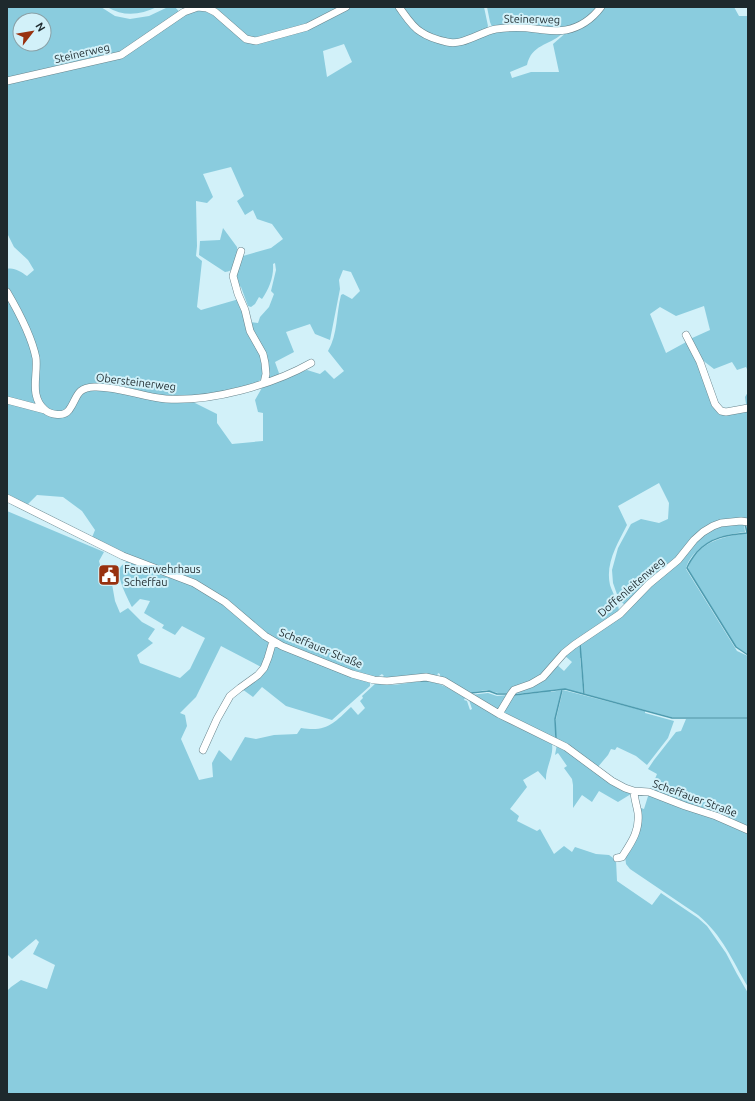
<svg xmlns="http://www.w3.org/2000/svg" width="755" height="1101" viewBox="0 0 755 1101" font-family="Ubuntu,sans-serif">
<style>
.green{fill:#8accde;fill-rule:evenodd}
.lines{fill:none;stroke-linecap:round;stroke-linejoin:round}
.stream{stroke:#4e9baf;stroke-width:1.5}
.minor-casing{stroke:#69858d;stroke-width:8}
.minor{stroke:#fff;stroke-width:7}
.labels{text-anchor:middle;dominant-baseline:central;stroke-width:4;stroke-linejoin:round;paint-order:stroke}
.street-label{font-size:11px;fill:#1e292d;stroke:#d2f1f9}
.poi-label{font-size:11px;fill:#1e292d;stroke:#d2f1f9;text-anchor:start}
</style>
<rect width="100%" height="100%" fill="#d2f1f9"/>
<path class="green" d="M7,7H101L115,16L130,19L149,16L168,7H175L183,16L198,10L208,11L210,7H484L488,26L486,30L461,40L451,41L422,31L410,19L407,21L415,30L423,35L451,44H460L500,30L519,29L561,32L562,34C548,46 532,44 527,65L510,72L512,78L531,72H559L553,44L568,31L590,21L602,7H734L739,16H748V371L746,367L737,370L732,362L714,369L701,359L690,339L710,330L704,306L676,316L660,307L650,314L666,353L688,341C691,347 695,354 698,361C706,379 707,402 724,414L747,411L745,397L748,392V521C721,519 706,524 687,544C682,551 679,558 672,564C657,577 642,589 628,603L625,605L619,600L613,583L612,570L618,548L631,524L641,519L659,523L668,519L669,503L659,483L618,506L627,525C618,543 605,563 610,585C613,594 619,603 619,612C604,625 586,632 571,645C560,655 552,669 539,678C530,685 518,685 510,693H498L487,690L467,693L450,682L440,678V674L438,673L437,676L428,675L400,678H381L384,676L382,674L376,678L361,674L290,648L274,640L233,605L203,585L91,540L95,530L82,511L63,497L37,495L26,506L7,498V295L31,346L34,358L33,393H37L38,368L37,356L19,310L7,287V269C14,267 21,272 27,276L34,270L28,260L14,247L7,233ZM20,20H44V44H20ZM344,44L352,62L327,77L323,51ZM231,167L244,196L237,201L245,215L253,210L257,219L272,224L283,239L271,248L243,256C235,263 236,276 237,285L241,287L248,306L251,307L255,304L259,297L262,299C269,289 274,277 273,264L275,263L276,270L271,291L274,294L269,307L260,317L258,323L250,322C251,337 262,345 265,358C267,365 265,375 269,380L280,376L275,362L294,352L286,332L310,324L315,334L330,340L340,289L339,280L343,270L351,272L360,291L352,299L343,294L341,295C336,314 338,334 328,351L344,371L334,379L325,370L320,374L307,370L266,384L263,386L255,400L258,412L263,413V441L232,444L217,423V414L191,401L168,400L142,397L100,389L86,391L82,387C102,382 125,391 145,394C175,399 206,398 235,390C248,387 263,386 264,370C264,363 262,356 259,349C256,343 251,338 248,331C245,320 244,310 239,299L201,310L197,307L202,261L196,256L197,246L196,201L207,203L213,197L203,174Z
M107,7H157C140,15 124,17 107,7Z
M487,7H599L592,16L569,28L492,27L490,22Z
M223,228L237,247C238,256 236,272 225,272L199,255L200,241L220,240Z
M7,511L104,552L99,561L105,583L112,584L115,601L120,613L128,608L142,622L155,629L148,639L153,643L137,655L140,663L180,678L190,669L205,638L182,626L175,635L162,628L164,625L144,613L150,601L140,599L132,607C128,599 116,577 120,568C122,564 127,562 130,560L175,577L212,595L268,641L269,645L263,668L221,646L196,697L180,713L185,715L187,726L181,739L199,780L213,777L212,763L219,750L231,761L245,737L256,739L274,735L297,734L301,728C327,732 333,724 351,707L358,715L365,708L360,701L363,698L362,696L376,683C393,689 413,679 431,682C444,684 454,692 465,698L464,700L467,701L470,710L472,709L469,700L516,727L551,741C556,752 545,768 546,780L538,771L523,780L527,787L510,809L519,816L517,821L537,831L540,829L554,854L564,846L572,852L575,847L596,854L609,855L616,860L617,881L652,905L661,893L698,918L707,926L726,953L737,974L748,993V1094H7V991L11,987L21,980L47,989L55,965L33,954L39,942L36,939L12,959L7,954Z
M744,523L745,532C724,535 711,537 695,553C691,557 687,563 686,569L737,651L748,656V717H671L585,694L581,658H580L584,694L566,689L550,690L551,692L562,690L555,719V739L503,713L511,696L545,692V691L514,694L556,664L564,671L572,662L564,655L579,643L580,652H581L580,642L618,618L694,542L713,527Z
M748,533V654L736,647L688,569C689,562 694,557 698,552C712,538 729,536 748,533Z
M274,646H276L370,683V686L332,720L286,706L262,687L253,697L242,689L260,676Z
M563,690L645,711V713L674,721L668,738L647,765L636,756L617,747L615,750L611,749L608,755L597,768L556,739V719Z
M488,693L497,696L508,695L499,708L495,709L470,695Z
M686,719H748V828L650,791L657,774L648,769L654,760L676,732L681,731Z
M557,744L631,794L618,802L599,791L592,802L582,795L573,808V785L572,779L564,768L567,766L558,753L555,755Z
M649,793L748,832V987C732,960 723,936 698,915L630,869L626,864L625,855L636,840L638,807L644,809Z"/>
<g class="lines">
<path class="stream" d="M745,523L747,533L748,532
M747,533C727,535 711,537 697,552C693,557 689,562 687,568L736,647L748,655
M580,644L584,694
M421,681H429
M471,693L489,691L497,694H508
M514,695L565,689L672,718H748
M556,739L555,719L562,690"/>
<g class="minor-casing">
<path id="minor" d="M399,7C405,15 412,27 421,32C428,37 438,40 447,42C463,46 480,32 496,29C509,27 522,27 536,29C546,30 556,32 566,30C581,27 592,19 601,7
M7,81L121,55L184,12L198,7L207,8L215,12L246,39L256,41L307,27L346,7
M241,251L233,276L238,294L245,310L250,331L263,354L265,363L266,374L264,383
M7,292C17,309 32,338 36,358C38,376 29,396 45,410C51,415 64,417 69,410C78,398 75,388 94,387C118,386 142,397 166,399C211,402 272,385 311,363
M686,335L700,362L715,404L721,411L726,412L748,408
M7,400L45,410
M7,498L123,556L194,583L225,602L265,636L282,646L352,674L374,680L387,681L426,677L444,681L499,714L566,747L612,781L625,788L634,791L649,792L685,806L716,816L748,830
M499,714L511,694L514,690L531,684L543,677L564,653L574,645L620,614L649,584L678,560L694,540L703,532L713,526L721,523L741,521L748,522
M203,750L217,719L230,696L240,688L258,675L264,668L268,658L273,641
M617,858L622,857C631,843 640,831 638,813C637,806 634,798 634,791"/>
</g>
<use href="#minor" class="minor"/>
</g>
<defs>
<g id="civic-square" transform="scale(1.15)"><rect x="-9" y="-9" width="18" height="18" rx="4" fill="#98310f" stroke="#d2f1f9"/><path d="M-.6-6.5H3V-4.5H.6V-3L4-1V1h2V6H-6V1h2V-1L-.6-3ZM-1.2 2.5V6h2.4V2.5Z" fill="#fff"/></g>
</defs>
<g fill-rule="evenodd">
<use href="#civic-square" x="109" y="575"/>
</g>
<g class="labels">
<g class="street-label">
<text transform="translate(532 19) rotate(1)">Steinerweg</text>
<text transform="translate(82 53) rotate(-13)">Steinerweg</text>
<text transform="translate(136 382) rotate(7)">Obersteinerweg</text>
<text transform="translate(631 587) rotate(-41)">Doffenleitenweg</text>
<text transform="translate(321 648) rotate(22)">Scheffauer Straße</text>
<text transform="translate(695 798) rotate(20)">Scheffauer Straße</text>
</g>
<g class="poi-label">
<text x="124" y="569">Feuerwehrhaus<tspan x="124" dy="13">Scheffau</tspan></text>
</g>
</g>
<rect width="755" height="1101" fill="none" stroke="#1e292d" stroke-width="16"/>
<g transform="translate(32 32) rotate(59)"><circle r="19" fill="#d2f1f9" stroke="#8aa1a7"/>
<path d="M0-3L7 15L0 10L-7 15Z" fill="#98310f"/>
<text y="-6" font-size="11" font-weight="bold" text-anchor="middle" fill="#1e292d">N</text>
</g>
</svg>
